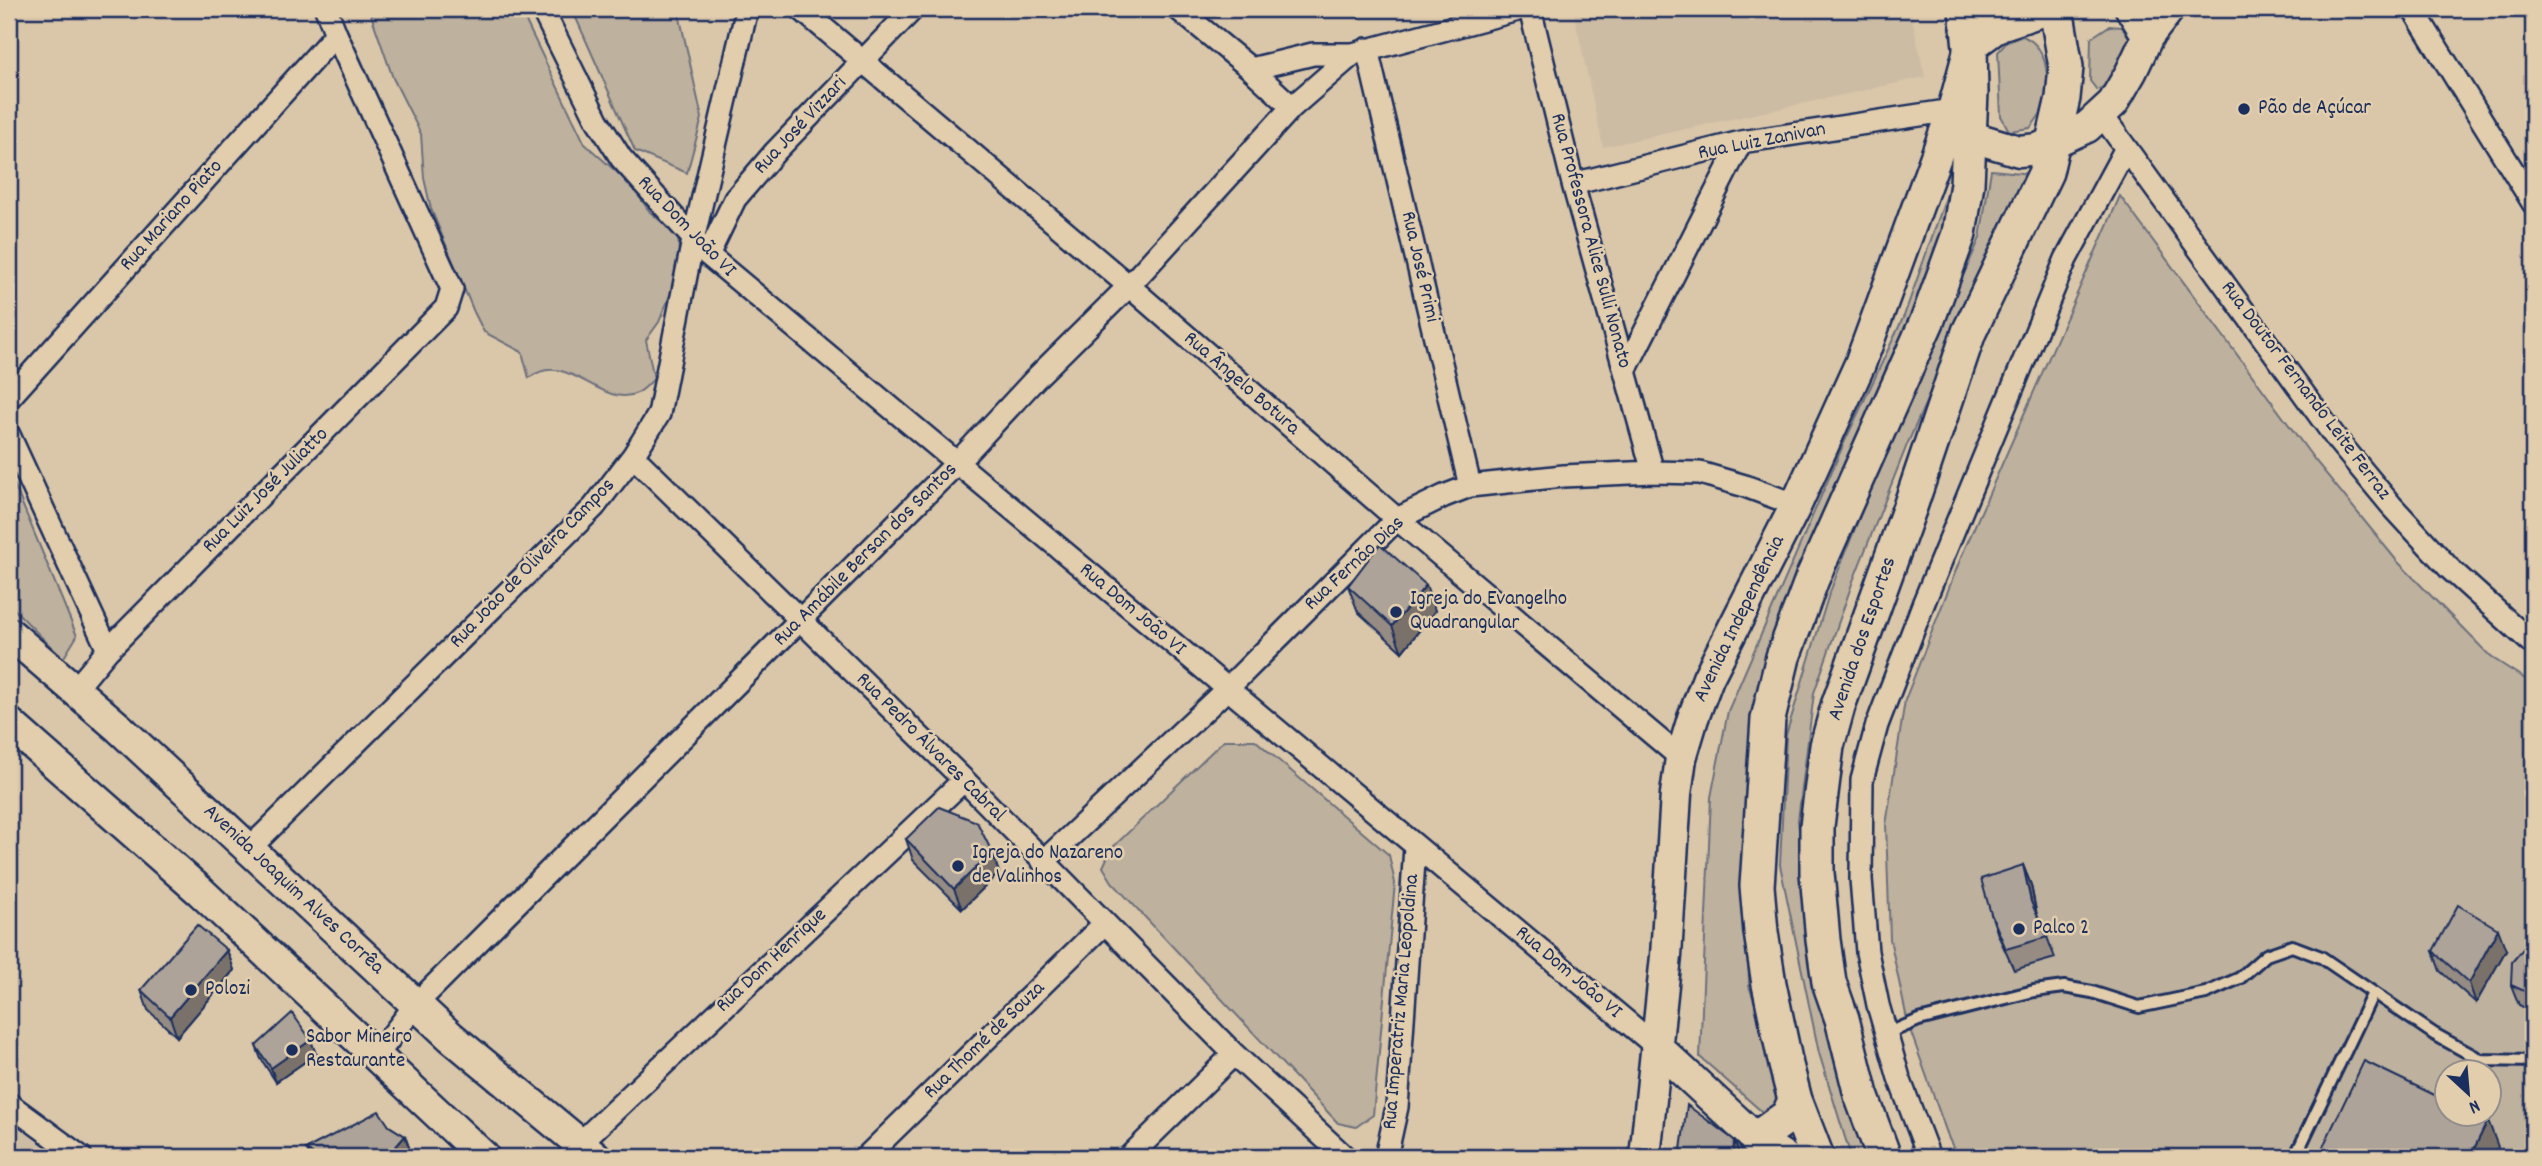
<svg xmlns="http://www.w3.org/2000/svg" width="2542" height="1166" viewBox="0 0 2542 1166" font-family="Dekko,sans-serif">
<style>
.built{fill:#cdbca4}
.green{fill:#beb19d;stroke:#6c707e;stroke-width:2;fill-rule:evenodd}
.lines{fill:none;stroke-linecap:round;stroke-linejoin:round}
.lane-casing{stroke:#1b2f5e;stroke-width:16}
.street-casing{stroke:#1b2f5e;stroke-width:26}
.secondary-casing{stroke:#1b2f5e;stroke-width:35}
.primary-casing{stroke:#1b2f5e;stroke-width:38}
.lane{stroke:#e2cdac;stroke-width:10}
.street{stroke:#e2cdac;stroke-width:21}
.secondary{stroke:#e2cdac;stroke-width:30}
.primary{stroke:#e2cdac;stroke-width:33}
.wall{fill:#968c83;stroke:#1b2f5e;stroke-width:2}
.shaded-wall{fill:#7a726a;stroke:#1b2f5e;stroke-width:2}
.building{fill:#aea398;stroke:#1b2f5e;stroke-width:2}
.poi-dot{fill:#1b2f5e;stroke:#e2cdac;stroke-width:2.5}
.labels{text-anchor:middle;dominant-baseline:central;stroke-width:5;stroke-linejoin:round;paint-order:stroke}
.poi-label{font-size:21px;fill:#1b2f5e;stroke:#e2cdac;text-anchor:start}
.street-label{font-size:21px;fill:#1b2f5e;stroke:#e2cdac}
</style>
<rect width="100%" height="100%" fill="#dac7a9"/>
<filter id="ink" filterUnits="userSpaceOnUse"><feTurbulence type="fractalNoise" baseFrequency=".0143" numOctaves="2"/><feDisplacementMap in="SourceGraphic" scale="14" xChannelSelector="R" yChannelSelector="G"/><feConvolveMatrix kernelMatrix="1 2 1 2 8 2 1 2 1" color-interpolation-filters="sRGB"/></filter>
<g filter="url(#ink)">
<path class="built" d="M1573,9H1910L1925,77L1603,147Z
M9,1112L66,1157H9Z"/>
<path class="green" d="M369,9H520L585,144L630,184L650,212L678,236L680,270L659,322L646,340L654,379C649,383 643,391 637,393C601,410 567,348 529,378L522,352L484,332L474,312L431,209L424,178L421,134L393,78Z
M572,9H678L702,118L687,173L635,151Z
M2109,26L2122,27L2132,42L2109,84L2097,90L2090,81L2091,38Z
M2023,36C2050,48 2051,84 2042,110C2040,116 2034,123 2030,128L2009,131L2001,116L1998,52L2007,42Z
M1956,169L1950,230L1773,646L1747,899L1749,986L1787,1096L1768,1117L1700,1057L1711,797L1728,711L1844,443L1904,316Z
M1991,170L2041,175L1961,323L1907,445L1853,581L1814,693L1798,820L1811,952L1873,1157H1851L1819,1053L1780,865L1786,735L1828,597L1889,442L1980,238Z
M2120,196L2314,459L2397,561L2491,657L2533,684V1157H1958L1949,1139L1908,1024L1890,939L1886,825L1905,700L1962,555ZM2448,1072H2490V1114H2448Z
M9,472L77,636L63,659L9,604Z
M1224,740H1255L1389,855L1395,883L1373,1115L1356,1127L1338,1123L1112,882L1103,867L1111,849Z"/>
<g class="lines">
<g class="lane-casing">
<path id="lane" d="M1886,1034L1919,1020L2034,991L2064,987L2092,992L2139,1007L2206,993L2240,978L2266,955L2292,946L2321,957L2434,1034L2481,1060L2533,1061
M2295,1157L2373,993"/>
</g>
<g class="street-casing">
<path id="street" d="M542,9L597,120L621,158L708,255L1657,1047
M801,9L1129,286L1397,519L1681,758
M1178,9L1251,69L1292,107
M1530,9L1573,184L1653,472
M2413,9L2533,203
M1367,49L1470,486
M1251,69L1313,54H1353
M2102,115L2338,441L2391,505L2449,568L2533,644
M1573,184L1741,142L1953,110
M708,255L735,199L775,152L913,9
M1625,371L1741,142
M9,398L336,34
M9,435L108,650
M633,456L964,780L1234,1054L1345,1157
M74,691L108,650L446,308L452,289L336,34L326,9
M249,849L594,507L633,456L659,414L693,240L747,9
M1043,862L1227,689L1397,519L1444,496L1470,486L1563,476L1653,472L1700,473L1745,486L1796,505
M377,1055L416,1004L956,464L1039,375L1129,286L1292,107L1353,54L1521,9
M9,1104L81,1157
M569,1157L580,1143L964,780
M866,1157L1104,924
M1129,1157L1234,1054
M1386,1157L1397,1107L1415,847
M1929,1157L1899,1078L1878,1005L1867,952L1861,879L1862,780L1877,725L1924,602L2066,259L2126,148"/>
</g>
<g class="secondary-casing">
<path id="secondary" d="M2131,9L2148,36
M1958,117L1969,136L2019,151L2038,149L2087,127L2113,103L2131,72L2148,36L2169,9
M9,633L119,728L451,1037L596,1157
M9,723L200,891L484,1157
M1657,1047L1756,1139L1784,1157
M1645,1157L1666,956L1676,794L1681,758L1693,718L1708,678L1796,505L1860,364L1953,110L1970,47L2000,25L2048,9"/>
</g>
<g class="primary-casing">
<path id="primary" d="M1756,1139L1788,1116L1795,1100
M1817,1157L1795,1100L1786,1065L1769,984L1761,932L1757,886L1768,719L1783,657L1812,579L1928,319L1959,234L1967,184L1971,92L1970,47L1966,9
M1884,1157L1861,1095L1842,1019L1829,982L1823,940L1817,873V826L1827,746L1838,706L1911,504L1969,332L2046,172L2063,98L2066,67L2056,9"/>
</g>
<use href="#lane" class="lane"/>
<use href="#street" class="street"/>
<use href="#secondary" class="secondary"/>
<use href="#primary" class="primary"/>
</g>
<path class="wall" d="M1426,585L1435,611L1402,652L1358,612L1348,586Z
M906,839L992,852L999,873L962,909L913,860Z
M2023,865L2031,885L2037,915L2047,937L2055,958L2014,970L1998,935L1991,914Z
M2533,937V1012L2519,1005L2511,985Z
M227,950L234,970L177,1037L148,1010L141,990Z
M2506,950L2476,1003L2440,971L2433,951Z
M256,1046L316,1054L276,1082L261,1059Z
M389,1126L405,1136L412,1156V1157H310L306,1149Z"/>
<path class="shaded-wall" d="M1426,585L1435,611L1402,652L1392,626Z
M992,852L999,873L962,909L954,889Z
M2023,865L2031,885L2038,923L2031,902Z
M2498,929L2506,950L2476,1003L2469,983Z
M227,950L234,970L177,1037L170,1017Z
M311,1040L316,1054L276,1082L271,1068Z
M2488,1120L2498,1147L2493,1157H2470Z
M405,1136L412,1156V1157H387Z
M1734,1140L1741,1157H1733Z"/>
<path class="building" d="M1380,544L1426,585L1392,626L1348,586Z
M939,807L977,822L992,852L954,889L906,839Z
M2023,865L2031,902L2047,937L2006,949L1991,914L1981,879Z
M2458,905L2498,929L2469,983L2433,951Z
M197,925L227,950L170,1017L141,990Z
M2533,937V995L2511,985L2512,962Z
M292,1013L311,1040L271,1068L256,1046Z
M2364,1061L2447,1101V1114H2474L2488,1120L2470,1157H2318Z
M1687,1105L1734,1140L1733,1157H1680Z
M379,1111L389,1126L405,1136L387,1157H316L306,1149Z"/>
</g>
<g class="poi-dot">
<circle cx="2244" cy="109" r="7"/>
<circle cx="1396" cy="612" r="7"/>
<circle cx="958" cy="866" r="7"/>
<circle cx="2019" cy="929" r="7"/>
<circle cx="191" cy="990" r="7"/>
<circle cx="292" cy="1050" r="7"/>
</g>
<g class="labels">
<g class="poi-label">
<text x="2258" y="109">Pão de Açúcar</text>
<text x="1410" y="600">Igreja do Evangelho<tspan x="1410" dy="24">Quadrangular</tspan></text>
<text x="972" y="854">Igreja do Nazareno<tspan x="972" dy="24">de Valinhos</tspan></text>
<text x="2033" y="929">Palco 2</text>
<text x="205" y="990">Polozi</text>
<text x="306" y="1038">Sabor Mineiro<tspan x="306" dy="24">Restaurante</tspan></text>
</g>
<g class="street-label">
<text transform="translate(801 126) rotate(-47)">Rua José Vizzari</text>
<text transform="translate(1762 142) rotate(-11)">Rua Luiz Zanivan</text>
<text transform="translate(172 216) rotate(-48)">Rua Mariano Piato</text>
<text transform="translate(686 227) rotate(46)">Rua Dom João VI</text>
<text transform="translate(1590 241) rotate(75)">Rua Professora Alice Sulli Nonato</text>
<text transform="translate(1419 267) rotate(77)">Rua José Primi</text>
<text transform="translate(1241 384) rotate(41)">Rua Ângelo Botura</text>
<text transform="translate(2305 391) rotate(53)">Rua Doutor Fernando Leite Ferraz</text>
<text transform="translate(266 491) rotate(-45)">Rua Luiz José Juliatto</text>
<text transform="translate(866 555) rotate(-45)">Rua Amábile Bersan dos Santos</text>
<text transform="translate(533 564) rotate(-46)">Rua João de Oliveira Campos</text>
<text transform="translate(1355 564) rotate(-43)">Rua Fernão Dias</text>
<text transform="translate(1132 610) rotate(40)">Rua Dom João VI</text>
<text transform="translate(1740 619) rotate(-64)">Avenida Independência</text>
<text transform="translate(1863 639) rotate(-71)">Avenida dos Esportes</text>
<text transform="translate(930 748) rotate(45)">Rua Pedro Álvares Cabral</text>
<text transform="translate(293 890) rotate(43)">Avenida Joaquim Alves Corrêa</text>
<text transform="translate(772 961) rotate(-43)">Rua Dom Henrique</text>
<text transform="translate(1568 973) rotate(40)">Rua Dom João VI</text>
<text transform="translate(1402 1002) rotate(-85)">Rua Imperatriz Maria Leopoldina</text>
<text transform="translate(985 1041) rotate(-44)">Rua Thomé de Souza</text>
</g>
</g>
<rect width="2542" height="1166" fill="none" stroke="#e2cdac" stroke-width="35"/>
<rect x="18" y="18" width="2507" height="1131" fill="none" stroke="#1b2f5e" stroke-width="2.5" filter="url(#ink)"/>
<g transform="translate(2468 1093) rotate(154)"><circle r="33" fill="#e2cdac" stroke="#928e8d" stroke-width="2"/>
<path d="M0-5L12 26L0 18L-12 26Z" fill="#1b2f5e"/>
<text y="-10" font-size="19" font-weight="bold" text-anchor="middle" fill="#1b2f5e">N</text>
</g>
</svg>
